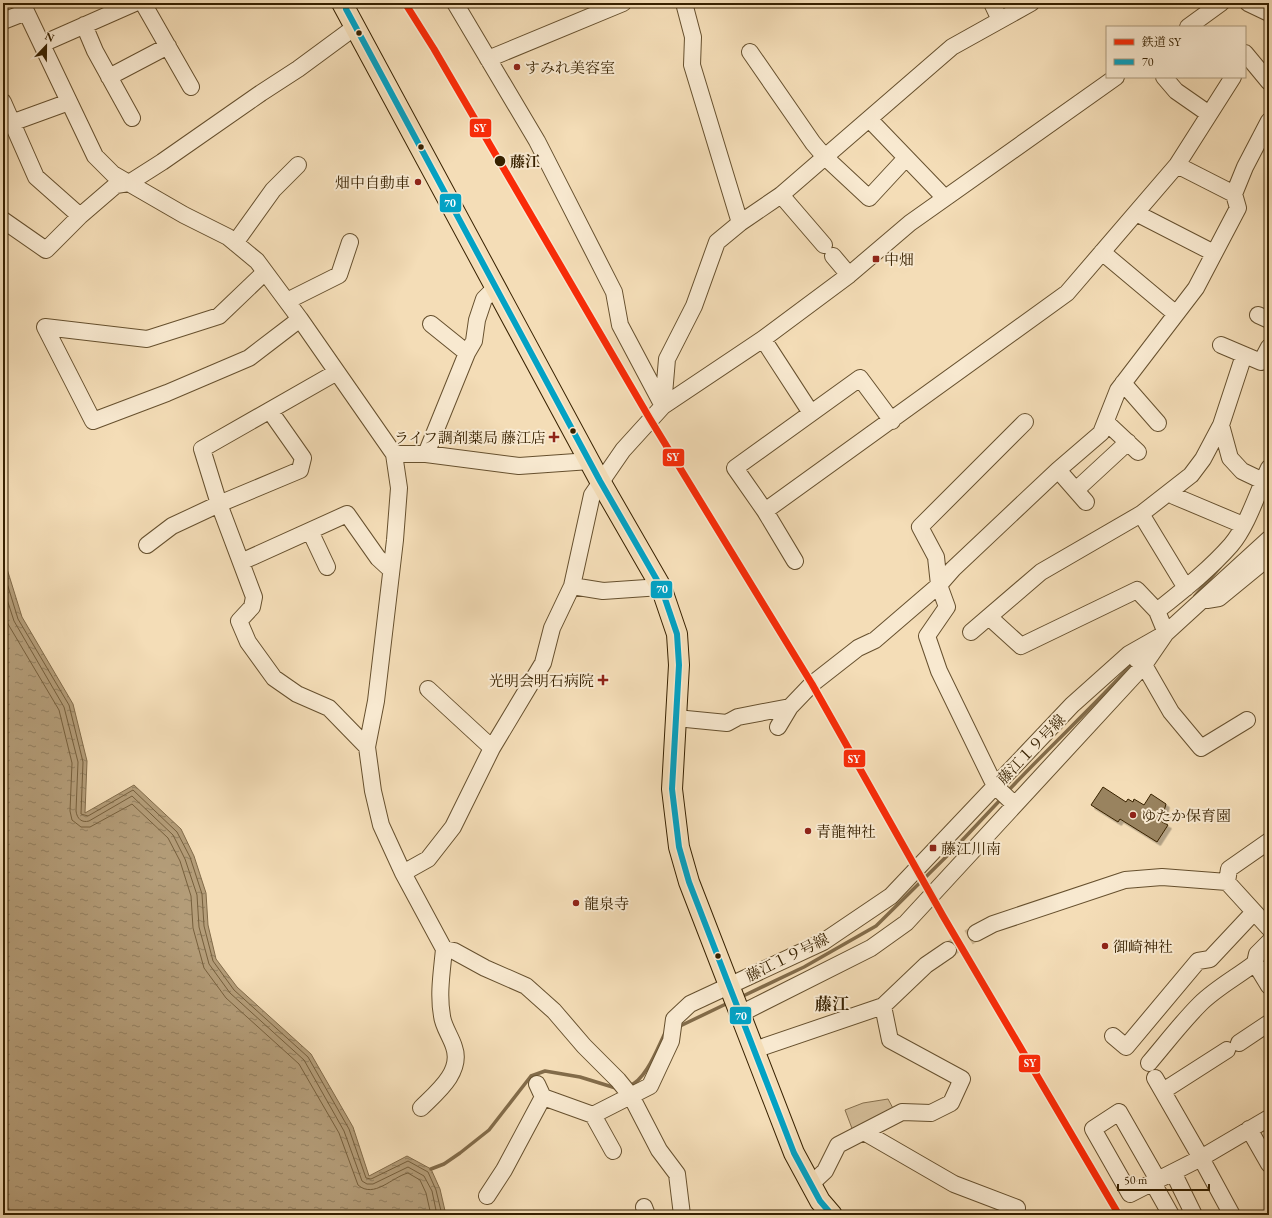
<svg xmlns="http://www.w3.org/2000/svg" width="1272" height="1218" viewBox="0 0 1272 1218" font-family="'EB Garamond','Noto Serif JP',serif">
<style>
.green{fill:#d4bd98;stroke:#866f4c}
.water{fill:url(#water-ripples);stroke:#826b49}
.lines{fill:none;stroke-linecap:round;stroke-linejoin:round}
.shore{stroke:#765f3c;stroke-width:1}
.stream{stroke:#826b49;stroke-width:3.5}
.building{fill:#99835f;stroke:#372100;filter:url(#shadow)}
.minor-tunnel{stroke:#ceb792;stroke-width:16;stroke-dasharray:16 8;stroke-linecap:butt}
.minor-casing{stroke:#66502e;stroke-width:18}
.major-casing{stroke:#372100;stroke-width:22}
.minor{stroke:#f8e9d0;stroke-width:16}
.major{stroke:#f4ddb7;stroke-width:20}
.bus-1-casing{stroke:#f8e9d0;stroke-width:9}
.bus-1{stroke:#03a2c4;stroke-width:6}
.rail-1-casing{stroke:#f8e9d0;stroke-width:10}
.rail-1{stroke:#fa2b08;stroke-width:7}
.bus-dot{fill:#372100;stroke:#f8e9d0;stroke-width:1.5}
.poi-dot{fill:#8f2418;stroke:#f8e9d0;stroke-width:1.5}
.labels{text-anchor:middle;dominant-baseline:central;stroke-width:4;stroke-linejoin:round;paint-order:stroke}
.poi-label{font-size:15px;fill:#372100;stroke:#f8e9d0;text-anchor:start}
.stop-label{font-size:15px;font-weight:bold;fill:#372100;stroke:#f8e9d0;text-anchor:start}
.street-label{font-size:15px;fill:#372100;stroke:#f8e9d0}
.quarter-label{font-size:17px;font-weight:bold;fill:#372100;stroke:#f8e9d0}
.line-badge{stroke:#f8e9d0;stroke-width:1.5}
.badge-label{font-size:11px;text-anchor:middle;font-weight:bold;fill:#fff}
</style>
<defs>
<pattern id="water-ripples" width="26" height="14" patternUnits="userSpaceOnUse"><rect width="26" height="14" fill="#b49d79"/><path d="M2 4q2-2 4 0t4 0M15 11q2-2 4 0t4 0" fill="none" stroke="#938061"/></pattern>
<filter id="shadow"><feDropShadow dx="3.5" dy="3.5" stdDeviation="0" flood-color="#0004"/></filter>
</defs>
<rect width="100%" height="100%" fill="#f4ddb7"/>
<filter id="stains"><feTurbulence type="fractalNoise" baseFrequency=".005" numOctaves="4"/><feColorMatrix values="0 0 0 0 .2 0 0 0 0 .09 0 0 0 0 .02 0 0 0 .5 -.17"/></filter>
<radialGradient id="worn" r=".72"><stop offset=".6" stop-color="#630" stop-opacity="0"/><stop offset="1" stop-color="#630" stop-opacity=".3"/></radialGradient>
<path class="green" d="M888,1099L895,1112L853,1131L845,1110L863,1103Z"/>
<path class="water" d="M3,556L22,617L73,704L87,761L85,813L134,785L181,829L194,856L206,893L208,925L216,959L237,987L311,1054L353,1127L369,1176L407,1156L431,1169L440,1189L446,1215H3Z"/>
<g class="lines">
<path class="shore" d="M3,570L18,619L69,705L83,762L81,814L88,816L133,790L177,832L190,857L202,894L204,926L213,961L234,990L308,1057L349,1129L366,1178L371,1179L408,1161L428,1172L436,1190L442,1215
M3,587L14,621L64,707L78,762L76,811C77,819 82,823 89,821L132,796L173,835L185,859L197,895L199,927L209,964L230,993L304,1060L344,1131L362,1181L367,1184H373L408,1167L424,1176L432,1191L437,1215
M3,608L8,624L59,710L72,763L70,811L72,820L81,827H90L132,804L168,838L180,861L191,896L193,928L204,968L226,998L299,1064L339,1133L358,1185C374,1199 392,1177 408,1173L420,1180L426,1193L431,1215"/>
<path class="stream" d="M1195,596L1220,567
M1007,792C1048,748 1093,707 1134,662
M741,997L804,967L876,926L954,849L1002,798
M678,1027L728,1003
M629,1086C646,1080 657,1049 665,1033
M431,1169L444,1164L460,1153L489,1130L531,1076L545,1071L580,1077L619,1089"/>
</g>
<path class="building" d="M1103,787L1126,802L1128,799L1133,802L1134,799L1144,805L1151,794L1166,804L1164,811L1167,813L1162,822L1168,825L1157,842L1120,819L1118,822L1091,805Z"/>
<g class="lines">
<path class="minor-tunnel" d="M948,950L976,933"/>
<g class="minor-casing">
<path id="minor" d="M22,3L95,156L113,174L184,215L228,237L257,261L300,319L394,454L399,488L395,540L376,701L367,747L373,791L381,825L403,873L444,949L454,951L485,968L526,986L554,1011L584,1046L618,1080L631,1096L659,1150L677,1174L682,1215
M143,3L191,87
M455,3L537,141L614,292L620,325L663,406
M684,3L693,37L692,65L740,223
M992,3L1000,20
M1248,3L1269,13
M3,21L26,12
M84,25L95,51L132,118
M1188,27L1221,3
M42,44L135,3
M750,52L813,143L825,157L869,198L906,158
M1245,53L1269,82
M488,59L623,3
M109,77L168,46
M1164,77L1176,91L1209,114
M3,102L36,177L80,216
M869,119L945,198
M3,126L69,102
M1177,165L1234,194
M781,195L824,245
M1136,213L1214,253
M3,220L46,250L80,216L116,185L129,183L162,162L261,93L298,69L355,27
M235,243L273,190L298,165
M1102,252L1176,314
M833,256L849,275
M265,272L219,316L147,339L45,327L93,421L167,393L249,358L300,319
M287,301L339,275L350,242
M1258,315L1269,320
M431,324L467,353
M763,339L811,413
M1221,345L1261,362L1269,347
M1244,355L1221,425L1230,458L1242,471L1263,481
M1123,383L1158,423
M663,406L667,359L694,306L717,242L740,223L781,195L952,47L1031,3
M270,411L303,458L300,470L219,504L202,449L337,372
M1106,422L1138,452
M394,454H426L519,466L590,461
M426,454L467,353L474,341L477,320L484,299L496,287
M1058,470L1086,502
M1076,490L1128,442
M1170,492L1174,496L1243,525
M765,511L1067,293L1177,165L1233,77
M1141,514L1186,588
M310,531L327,567
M147,545L172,526L219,504L254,597L252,607L239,621L248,642L274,678L297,694L329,708L367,747
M795,561L765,511L735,468L860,378L892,421
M241,562L347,514L378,558L391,570
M572,586L603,591L661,587
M1207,600L1219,598L1269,557
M989,617L1021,646L1137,590L1157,611
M971,632L1041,572L1141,514L1191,475L1203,459L1221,425
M1166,633L1157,611C1182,591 1209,570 1231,545C1248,525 1258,491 1269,468
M1136,659L1144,665L1171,712L1201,748L1247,720
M428,689L492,748
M676,718L727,723L738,717L790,707
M778,727L790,707L812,684L858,648L875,640L939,585L953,569L1058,470L1101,433L1118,390L1196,288L1238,208L1234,194L1245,167L1269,121
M1014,804L995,786L939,671L927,636L947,607L939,585L936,557L920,527L1025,422
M403,873L428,859L453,827L492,748L543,663L552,628L572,586L592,495L623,450L663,406L763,339L849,275L910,223L1116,77
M1227,882L1229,869L1269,841
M976,933L993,924L1125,880L1162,877L1227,882L1269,928
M1255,963L1257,954L1269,942
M740,1014L871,948L906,923L1144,665L1166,633L1269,539
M1113,1036L1126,1047L1198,961L1210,959L1254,912
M1239,1043L1269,1023
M754,1050L883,1006L926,965L948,950
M1149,1063C1166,1043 1182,1022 1200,1004C1216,988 1237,977 1255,963L1269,986
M1155,1078L1201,1158L1130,1194L1093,1129L1119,1112L1158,1180
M537,1084L543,1097L593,1115L613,1151
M1163,1091L1227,1050
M421,1108C436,1093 463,1072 454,1047C451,1037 443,1026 442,1016C438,994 442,971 444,949
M593,1115L650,1086L671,1041L674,1019L690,1004L823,942L891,896L1072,705L1129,654L1166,633
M1249,1129L1269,1164
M864,1132L954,1184L1017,1208
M1173,1172L1194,1215
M1153,1183L1171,1215
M811,1184L825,1171L838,1145L902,1112L931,1113L951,1103L962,1079L890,1040L883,1006
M487,1196L504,1170L543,1097
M644,1207L647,1215
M1232,1215L1201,1158L1269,1118"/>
</g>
<g class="major-casing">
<path id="major" d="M342,3L600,481L661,587L677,634L679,665L672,789L679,847L689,882L794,1153L820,1201L832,1215"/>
</g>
<use href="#minor" class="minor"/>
<use href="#major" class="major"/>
<g class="bus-1-casing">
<path id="bus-1" d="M346,9L600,481L661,587L677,634L679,665L672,789L679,847L689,882L794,1153L820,1201L832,1215"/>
</g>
<use href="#bus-1" class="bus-1"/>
<g class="rail-1-casing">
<path id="rail-1" d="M405,3L434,49L650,419L812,684L943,916L1119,1215"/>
</g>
<use href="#rail-1" class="rail-1"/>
</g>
<g class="bus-dot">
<circle cx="359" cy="33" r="3.5"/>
<circle cx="421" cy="147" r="3.5"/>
<circle cx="500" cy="161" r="6"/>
<circle cx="573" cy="431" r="3.5"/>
<circle cx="718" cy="956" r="3.5"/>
</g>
<g class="poi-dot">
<circle cx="517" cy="67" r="4"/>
<circle cx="418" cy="182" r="4"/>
<rect x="872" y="255" width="8" height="8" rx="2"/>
<path d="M552 431h4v4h4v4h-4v4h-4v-4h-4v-4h4z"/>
<path d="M601 674h4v4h4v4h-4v4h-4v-4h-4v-4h4z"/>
<circle cx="1133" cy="815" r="4"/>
<circle cx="808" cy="831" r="4"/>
<rect x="929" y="844" width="8" height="8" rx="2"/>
<circle cx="576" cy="903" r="4"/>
<circle cx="1105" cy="946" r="4"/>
</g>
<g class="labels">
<g class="poi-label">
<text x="525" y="67">すみれ美容室</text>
<text x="410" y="182" text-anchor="end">畑中自動車</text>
<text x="884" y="259">中畑</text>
<text x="546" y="437" text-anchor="end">ライフ調剤薬局 藤江店</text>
<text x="594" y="680" text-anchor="end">光明会明石病院</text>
<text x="1141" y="815">ゆたか保育園</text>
<text x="816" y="831">青龍神社</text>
<text x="941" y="848">藤江川南</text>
<text x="584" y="903">龍泉寺</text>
<text x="1113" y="946">御崎神社</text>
</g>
<g class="stop-label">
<text x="510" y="161">藤江</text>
</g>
<g class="street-label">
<text transform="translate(1031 749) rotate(-46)">藤江１９号線</text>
<text transform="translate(787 957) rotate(-26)">藤江１９号線</text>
</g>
<g class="quarter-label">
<text x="832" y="1004">藤江</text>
</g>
</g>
<g class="line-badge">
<rect x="469" y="118" width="23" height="20" rx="4" fill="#fa2b08"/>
<rect x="439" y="193" width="23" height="20" rx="4" fill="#03a2c4"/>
<rect x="662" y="448" width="23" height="19" rx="4" fill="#fa2b08"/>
<rect x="650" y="580" width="23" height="19" rx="4" fill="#03a2c4"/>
<rect x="843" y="749" width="23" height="19" rx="4" fill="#fa2b08"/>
<rect x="729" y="1006" width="23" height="19" rx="4" fill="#03a2c4"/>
<rect x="1018" y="1054" width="23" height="19" rx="4" fill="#fa2b08"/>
</g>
<g class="badge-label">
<text x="480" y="132">SY</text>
<text x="450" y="207">70</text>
<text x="673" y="461">SY</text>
<text x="662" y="593">70</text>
<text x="854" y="763">SY</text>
<text x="741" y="1020">70</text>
<text x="1030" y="1067">SY</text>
</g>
<rect width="1272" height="1218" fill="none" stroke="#f4ddb7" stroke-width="16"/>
<rect x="4" y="4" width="1264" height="1210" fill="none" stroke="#372100" stroke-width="2"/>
<rect x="8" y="8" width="1256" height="1202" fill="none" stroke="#372100"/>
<rect x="1106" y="26" width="140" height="52" fill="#f8e9d0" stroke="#ab997d"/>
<rect x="1114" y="39" width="20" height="6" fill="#fa2b08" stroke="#ab997d"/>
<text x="1142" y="46" font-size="12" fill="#372100">鉄道 SY</text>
<rect x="1114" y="59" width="20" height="6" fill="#03a2c4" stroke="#ab997d"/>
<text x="1142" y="66" font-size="12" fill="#372100">70</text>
<g transform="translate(46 46) rotate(22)" stroke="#f8e9d0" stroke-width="3" paint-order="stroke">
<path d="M0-3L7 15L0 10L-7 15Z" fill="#372100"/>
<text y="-6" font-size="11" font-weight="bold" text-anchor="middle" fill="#372100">N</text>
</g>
<path d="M1118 1184v6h91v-6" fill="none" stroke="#372100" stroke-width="2"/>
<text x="1124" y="1184" font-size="12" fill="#372100" stroke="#f8e9d0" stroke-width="3" paint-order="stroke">50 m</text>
<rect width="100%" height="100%" filter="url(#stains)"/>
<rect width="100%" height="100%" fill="url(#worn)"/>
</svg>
